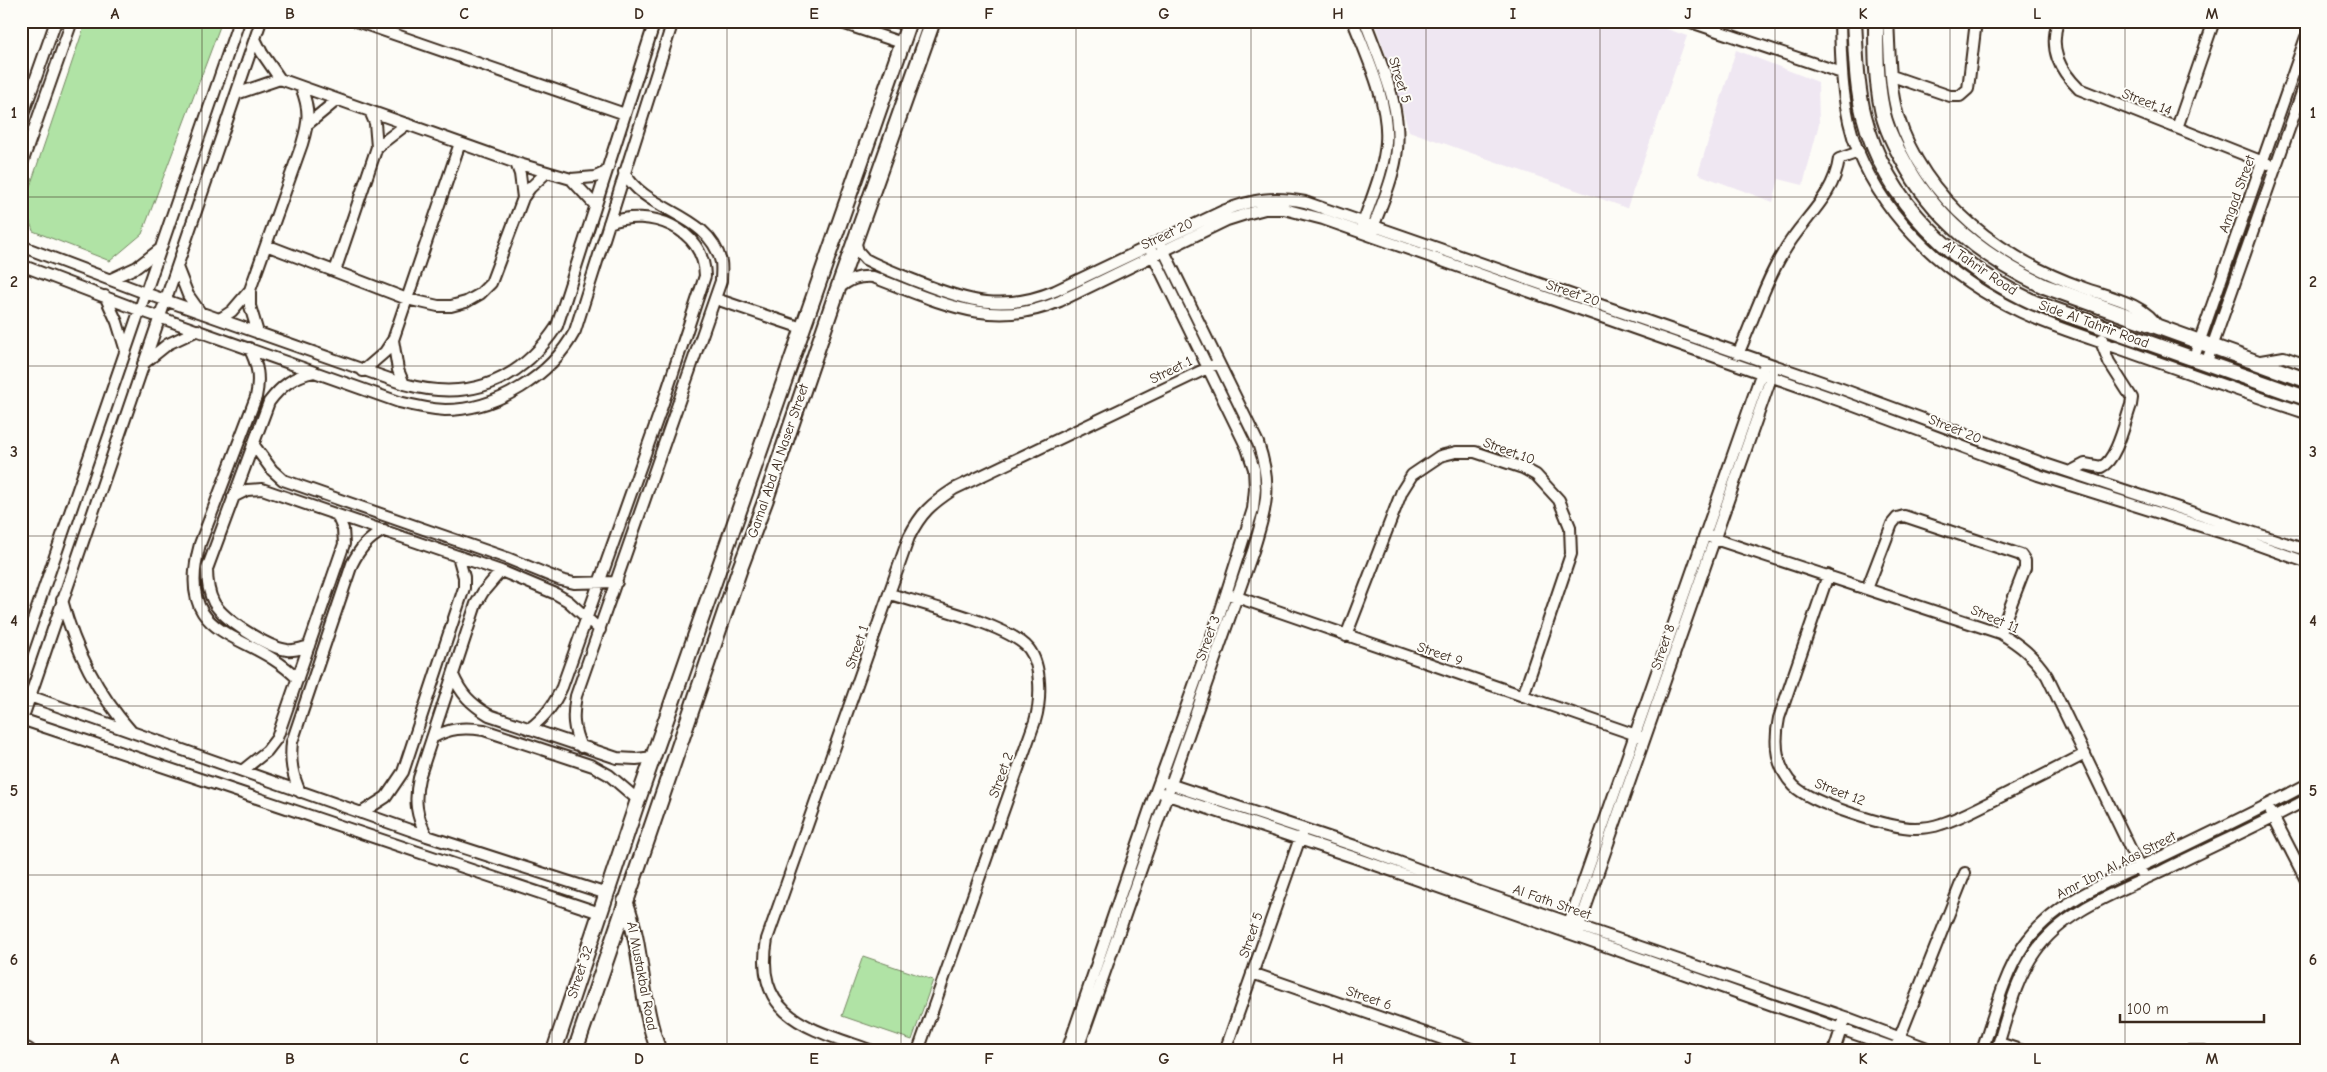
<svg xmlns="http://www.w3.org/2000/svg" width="2327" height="1072" viewBox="0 0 2327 1072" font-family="'Comic Neue',sans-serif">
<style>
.built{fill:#efe7f2}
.green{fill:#b0e3a5;stroke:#768662}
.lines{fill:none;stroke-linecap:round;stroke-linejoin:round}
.street-casing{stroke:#3b2a1e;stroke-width:14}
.secondary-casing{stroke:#3b2a1e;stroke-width:18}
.street{stroke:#fdfcf7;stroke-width:10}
.secondary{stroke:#fdfcf7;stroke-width:14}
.grid{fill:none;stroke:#3b2a1e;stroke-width:1;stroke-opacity:0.55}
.labels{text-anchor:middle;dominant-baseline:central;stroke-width:4;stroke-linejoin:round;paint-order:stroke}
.street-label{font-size:14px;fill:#3b2a1e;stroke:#fdfcf7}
.neatline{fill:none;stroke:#3b2a1e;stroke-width:2}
.grid-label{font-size:16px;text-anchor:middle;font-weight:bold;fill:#3b2a1e}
</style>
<rect width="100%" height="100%" fill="#fdfcf7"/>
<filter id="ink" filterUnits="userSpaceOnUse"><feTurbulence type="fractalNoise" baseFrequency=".02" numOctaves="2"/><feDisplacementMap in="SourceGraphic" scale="10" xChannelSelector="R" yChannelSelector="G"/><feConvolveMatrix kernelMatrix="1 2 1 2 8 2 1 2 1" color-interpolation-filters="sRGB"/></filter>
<g filter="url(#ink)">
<path class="built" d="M1374,21H1644L1687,36L1627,208L1409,131L1386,55Z
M1736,50L1818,82L1819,124L1803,185L1779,179L1773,202L1698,174Z"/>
<path class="green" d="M86,21H222L142,234L110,261L33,231L24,204Z
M863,956L933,980L912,1040L842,1016Z"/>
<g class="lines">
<g class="street-casing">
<path id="street" d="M356,21L625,114
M836,21L902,43
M894,21L908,26
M1353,21C1367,57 1389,103 1386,142C1384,171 1371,199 1362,226
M1365,21C1381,65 1404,110 1396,157C1392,182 1381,206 1372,230
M1688,21L1842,73
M1840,21C1841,65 1842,111 1858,151C1888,224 1951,279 2021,312C2057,329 2097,340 2135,354C2191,374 2248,394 2306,413
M1888,21C1890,52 1889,86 1898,116C1925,202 2002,259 2084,288C2109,297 2145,303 2159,328
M2058,21C2049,50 2059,69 2079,89L2268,164
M255,39L262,53L280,79L516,163L571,179L595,177L606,172
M1892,76L1950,96H1960L1968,89L1976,21
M236,94L280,79
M21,120L56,21
M309,123L337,100
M2177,128L2214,21
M377,147L407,124
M516,163L520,174L523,198
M21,166L72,21
M571,179L595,205
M855,241L858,251L865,259C882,268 901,275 918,282C968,302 1004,312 1055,291L1223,211C1254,199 1273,196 1305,202L1842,389L2042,463L2306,550
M266,245L407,299L438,306H451L466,302L480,294L491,283L523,198L530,188L547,172
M21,246L145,293L404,384C469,402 520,382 557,326L655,21
M21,265L139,310L399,402C415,406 429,409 445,410C497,410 551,376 575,331L673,21
M177,267L188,295L200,312
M335,271L377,147L375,123L370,111
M111,279L137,267L159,250
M838,289C850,279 858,276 873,277C937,301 992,331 1060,301L1227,220L1246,214L1265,209H1284L1323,219L1838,400L2038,475L2239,538L2306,562
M250,290V306L258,333
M105,296L117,322L125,348
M716,299L802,328
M220,319L232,311L250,290L302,144C309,121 310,110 301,87
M393,340L398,370L404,384
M249,348C258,365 260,378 256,397L200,544C173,644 249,628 298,679
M1738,354C1753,321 1764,284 1783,253C1801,220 1834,198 1839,159L1859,152
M2193,360L2306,37
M2255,362L2284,357L2306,365
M143,364L168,344L198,330
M2206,364L2306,81
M363,371L385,352L393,340L460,143
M253,444L272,470L283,480L507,558L561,580L574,583L617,582
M2070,472L2085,464L2101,467C2117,460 2125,421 2131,405L2132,398L2109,362L2101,342L2102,339
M233,497L247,490L262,489L501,571L556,594L568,601L600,630
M1709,537L2000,633C2020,645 2034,656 2047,676L2145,879
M1828,575L1779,718C1774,742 1775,767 1794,786C1811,803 1889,828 1915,828C1923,828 1933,827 1941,824C1960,818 1978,808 1996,799C2026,784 2056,769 2085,754
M1867,589L1892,524L1897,518L1904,516L2021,555L2025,561V568L2000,633
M890,594C922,604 1010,625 1029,649C1042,666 1041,701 1035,721L918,1051
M1231,595L1642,737
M62,600C75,650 97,693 131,731
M1346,636L1402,491L1412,475L1440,456L1456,452H1475L1523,468L1536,475L1559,500L1570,527L1571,554L1523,696
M309,646C302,648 295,651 287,650C267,647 224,620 214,603C208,592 207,581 207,569L269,402C281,386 294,376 314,372
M21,655L239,21
M453,675C461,694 471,704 489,715L617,758L636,759L654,757
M21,693L427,836L607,894
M21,719L600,913
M22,720L261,21
M529,729C545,717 554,705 562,687L662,406L705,276C704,228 649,207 609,223
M432,738C450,728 463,727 484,730L593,766L609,775L638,800
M581,747C573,729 572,716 576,696L721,281C721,275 722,268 721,262C709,212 646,213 624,172
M242,771L267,751L277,738L344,544L343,529L337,515
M1166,783L1361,848L1474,890L1845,1017L1935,1051
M300,792C292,774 290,761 292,742L352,564C360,548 368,539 384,530
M1162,793L1356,858L1903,1051
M2271,812L2306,880
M361,813L386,797L403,772L464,588V577L458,556
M427,836C416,816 414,800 419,778L476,604L483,592L501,571
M1568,926L1763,369
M1577,932L1773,372
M1252,973L1477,1051
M1999,1043L2023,1051
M1897,1044L1965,873
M873,1051C812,1029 753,1019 767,939L909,537C921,513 931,504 954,489L1218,363
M1067,1051L1156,791L1219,616L1253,509L1255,489L1254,469L1247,448L1151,251
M1077,1051L1253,551C1266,508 1273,487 1258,443L1161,245
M1225,1051L1301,835
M1834,1051L1843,1023
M1982,1051C1994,1016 2003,976 2024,945C2056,899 2115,879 2163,856C2211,833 2259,810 2306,785
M1996,1051C2007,1018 2015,980 2035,952C2064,910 2118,892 2162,871C2210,847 2259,825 2306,800
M2184,1051H2204"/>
</g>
<g class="secondary-casing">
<path id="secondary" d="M1854,21C1856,53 1856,85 1864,116C1886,204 1955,266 2035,303L2306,398
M1876,21C1876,50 1876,80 1882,109C1885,126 1893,142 1902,158C1933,218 1983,257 2044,286L2306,380
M625,901C644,950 639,1002 659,1051
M21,1048L28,1051
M554,1051L638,800L910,21
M575,1051L739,571L766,499L835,297L933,21"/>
</g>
<use href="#street" class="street"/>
<use href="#secondary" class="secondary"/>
</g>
</g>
<path class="grid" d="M202,21V1051M377,21V1051M552,21V1051M727,21V1051M901,21V1051M1076,21V1051M1251,21V1051M1426,21V1051M1600,21V1051M1775,21V1051M1950,21V1051M2125,21V1051M21,197H2306M21,366H2306M21,536H2306M21,706H2306M21,875H2306"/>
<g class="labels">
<g class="street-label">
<text transform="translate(1400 80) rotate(73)">Street 5</text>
<text transform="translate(2147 102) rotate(21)">Street 14</text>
<text transform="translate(2237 194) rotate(-70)">Amgad Street</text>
<text transform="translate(1167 234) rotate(-25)">Street 20</text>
<text transform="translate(1980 268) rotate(34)">Al Tahrir Road</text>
<text transform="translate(1573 293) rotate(19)">Street 20</text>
<text transform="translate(2094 324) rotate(20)">Side Al Tahrir Road</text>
<text transform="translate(1171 370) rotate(-26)">Street 1</text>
<text transform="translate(1955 429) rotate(22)">Street 20</text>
<text transform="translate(1509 451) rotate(20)">Street 10</text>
<text transform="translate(778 461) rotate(-71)">Gamal Abd Al Naser Street</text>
<text transform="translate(1995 619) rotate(23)">Street 11</text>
<text transform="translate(1208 638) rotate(-70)">Street 3</text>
<text transform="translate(857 647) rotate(-71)">Street 1</text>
<text transform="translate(1663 647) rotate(-71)">Street 8</text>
<text transform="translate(1440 654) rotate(19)">Street 9</text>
<text transform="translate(1001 775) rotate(-70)">Street 2</text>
<text transform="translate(1840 792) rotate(21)">Street 12</text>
<text transform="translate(2116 865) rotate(-27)">Amr Ibn Al Aas Street</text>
<text transform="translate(1552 902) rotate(19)">Al Fath Street</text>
<text transform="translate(1251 935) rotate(-71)">Street 5</text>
<text transform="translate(580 972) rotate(-72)">Street 32</text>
<text transform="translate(642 976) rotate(79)">Al Mustakbal Road</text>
<text transform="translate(1369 998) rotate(19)">Street 6</text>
</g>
</g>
<rect width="2327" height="1072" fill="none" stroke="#fdfcf7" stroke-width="55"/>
<path d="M2120 1014v8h144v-8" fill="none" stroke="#3b2a1e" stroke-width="2.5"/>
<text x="2127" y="1014" font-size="15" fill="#3b2a1e" stroke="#fdfcf7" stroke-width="4" paint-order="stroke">100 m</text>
<rect x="28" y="28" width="2272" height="1016" class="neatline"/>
<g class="grid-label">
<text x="115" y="19">A</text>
<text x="290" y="19">B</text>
<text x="464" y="19">C</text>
<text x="639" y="19">D</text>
<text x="814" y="19">E</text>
<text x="989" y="19">F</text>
<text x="1164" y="19">G</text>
<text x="1338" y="19">H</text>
<text x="1513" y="19">I</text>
<text x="1688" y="19">J</text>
<text x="1863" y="19">K</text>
<text x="2037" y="19">L</text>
<text x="2212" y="19">M</text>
<text x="14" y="118">1</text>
<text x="2313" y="118">1</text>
<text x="14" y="287">2</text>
<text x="2313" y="287">2</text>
<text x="14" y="457">3</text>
<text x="2313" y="457">3</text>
<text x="14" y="626">4</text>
<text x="2313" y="626">4</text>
<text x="14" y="796">5</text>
<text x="2313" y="796">5</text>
<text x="14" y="965">6</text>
<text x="2313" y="965">6</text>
<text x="115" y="1064">A</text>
<text x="290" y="1064">B</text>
<text x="464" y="1064">C</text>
<text x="639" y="1064">D</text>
<text x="814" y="1064">E</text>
<text x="989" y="1064">F</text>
<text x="1164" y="1064">G</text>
<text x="1338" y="1064">H</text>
<text x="1513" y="1064">I</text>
<text x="1688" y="1064">J</text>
<text x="1863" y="1064">K</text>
<text x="2037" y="1064">L</text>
<text x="2212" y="1064">M</text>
</g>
</svg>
